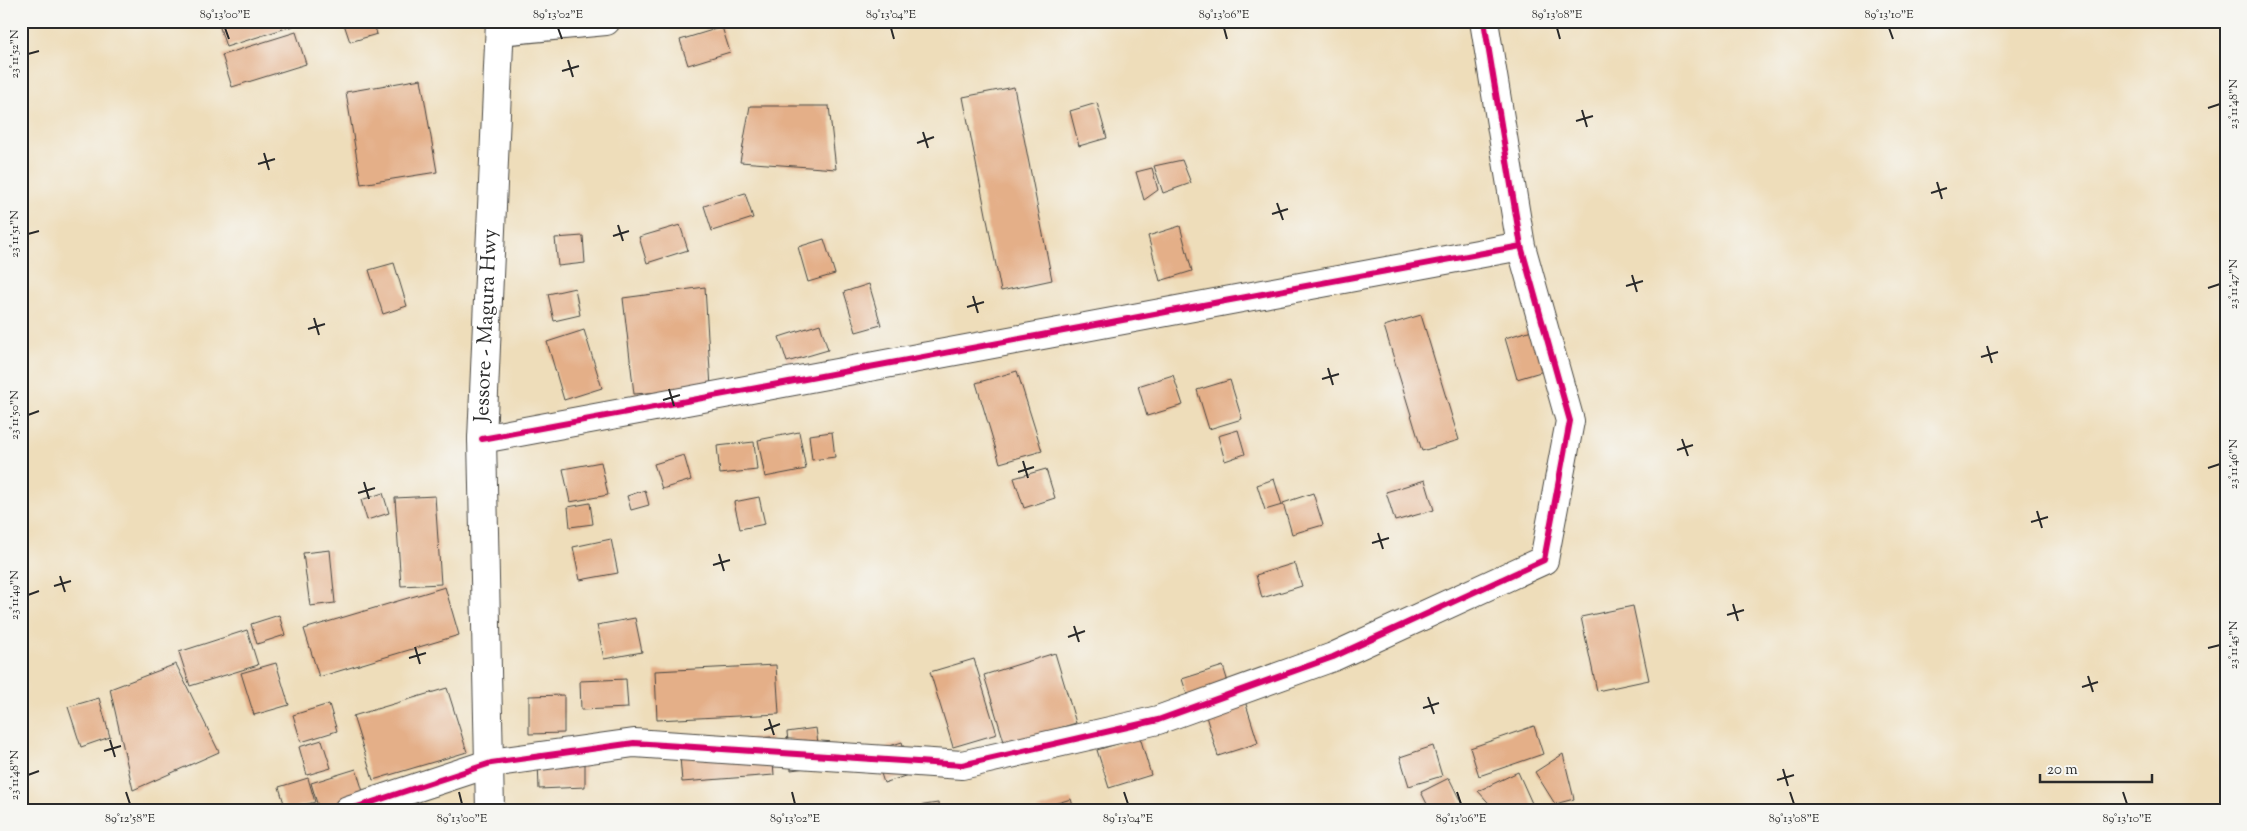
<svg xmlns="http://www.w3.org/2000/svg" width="2247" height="831" viewBox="0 0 2247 831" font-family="'Sorts Mill Goudy',serif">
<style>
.building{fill:#e4af88}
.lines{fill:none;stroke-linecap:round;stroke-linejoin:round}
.street-casing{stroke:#484640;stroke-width:30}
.highway-casing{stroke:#484640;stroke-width:30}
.street{stroke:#fff;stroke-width:28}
.highway{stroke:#fff;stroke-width:28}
.cycleway-casing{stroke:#f6f6f2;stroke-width:9}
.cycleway{stroke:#d6006c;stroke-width:6}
.ticks{fill:none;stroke:#2b2b2b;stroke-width:2}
.labels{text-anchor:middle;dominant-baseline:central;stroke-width:4;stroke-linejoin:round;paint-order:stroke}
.street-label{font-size:21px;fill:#2b2b2b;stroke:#f6f6f2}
.neatline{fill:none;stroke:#2b2b2b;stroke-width:2}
.ticks-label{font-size:12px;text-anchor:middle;fill:#2b2b2b}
</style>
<rect width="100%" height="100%" fill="#f6f6f2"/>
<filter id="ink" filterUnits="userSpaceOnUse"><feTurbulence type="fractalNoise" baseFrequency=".02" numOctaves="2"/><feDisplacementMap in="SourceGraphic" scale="10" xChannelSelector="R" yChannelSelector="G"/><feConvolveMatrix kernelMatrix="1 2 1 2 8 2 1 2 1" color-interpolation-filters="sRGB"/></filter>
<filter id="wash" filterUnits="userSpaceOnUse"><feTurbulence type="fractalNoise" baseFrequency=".0096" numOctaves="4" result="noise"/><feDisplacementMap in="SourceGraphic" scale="20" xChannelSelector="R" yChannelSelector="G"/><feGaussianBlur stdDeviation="1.12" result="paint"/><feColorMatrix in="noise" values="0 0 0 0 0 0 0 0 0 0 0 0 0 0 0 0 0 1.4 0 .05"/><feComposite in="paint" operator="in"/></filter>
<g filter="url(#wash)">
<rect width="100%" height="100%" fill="#eeddba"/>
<g id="blocks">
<path class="building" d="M218,21H298L299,24L226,47Z
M343,21H373L377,34L350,42Z
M722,27L730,52L688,65L680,40Z
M296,32L306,64L232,87L222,55Z
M421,79L437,172L361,184L346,92Z
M1014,87L1052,280L1001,291L963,97Z
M1097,103L1107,138L1079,146L1070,111Z
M750,106H829L836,169L740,162Z
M1182,160L1191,183L1163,193L1154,166Z
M1152,168L1158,190L1144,200L1136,172Z
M745,193L753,218L712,231L704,206Z
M680,225L688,250L647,263L639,237Z
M1180,226L1192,271L1160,281L1148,236Z
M583,236L585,263L558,266L555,238Z
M824,239L835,274L808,282L798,247Z
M394,263L407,306L383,314L369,270Z
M869,284L881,325L856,332L844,292Z
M705,287L711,388L634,394L623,298Z
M575,288L580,315L554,321L548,294Z
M1421,315L1459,440L1422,451L1384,326Z
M820,324L828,350L787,362L779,337Z
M1542,327L1554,368L1517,379L1505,338Z
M584,330L602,388L564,400L547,342Z
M1017,371L1042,451L1000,463L976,383Z
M1173,375L1183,405L1147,416L1138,386Z
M1230,380L1242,419L1209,429L1197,390Z
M1238,430L1245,454L1225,461L1218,436Z
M799,432L806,469L765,477L758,440Z
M832,432L835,457L812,460L809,435Z
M754,442L757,470L720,474L717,446Z
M684,455L691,480L662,489L654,464Z
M601,462L608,495L570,502L563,469Z
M1046,469L1055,498L1024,508L1014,478Z
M1274,479L1282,505L1265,510L1257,485Z
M1425,480L1434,510L1395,521L1386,492Z
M645,490L649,505L631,510L627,496Z
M383,493L389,513L367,520L361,500Z
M1313,493L1323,525L1292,534L1283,503Z
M435,496L441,584L401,586L395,498Z
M759,497L765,524L740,529L734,502Z
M590,503L593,524L570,527L568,507Z
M611,539L618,573L580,580L573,547Z
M330,550L335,603L310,606L303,553Z
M1295,563L1302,586L1262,598L1256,575Z
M445,587L459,635L319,677L304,629Z
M1633,606L1649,680L1597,691L1581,617Z
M279,615L285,635L257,644L251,624Z
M635,618L642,652L604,659L597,625Z
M247,630L258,665L190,686L179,652Z
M1055,653L1076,723L1005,745L984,675Z
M974,659L997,734L953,747L930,672Z
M276,663L289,705L254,715L241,673Z
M176,664L219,752L133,790L110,689Z
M776,665L779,714L657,720L655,671Z
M1223,666L1231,692L1190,704L1182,679Z
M626,679L628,708L581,710L580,681Z
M447,688L467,752L373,780L353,716Z
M564,695V733L529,734V696Z
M99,698L110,737L81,747L68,707Z
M1245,701L1258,743L1218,756L1205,713Z
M329,704L337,731L301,742L293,715Z
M1534,726L1543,754L1479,776L1470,748Z
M816,728L821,766L791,770L787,732Z
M771,737L774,775L682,782L679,744Z
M1140,737L1151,775L1109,788L1097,750Z
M322,740L331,768L307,775L299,747Z
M902,742L911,774L884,783L874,751Z
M1433,746L1442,776L1409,786L1400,757Z
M1563,754L1574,799L1555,804L1535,772Z
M585,758V787L539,789L538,760Z
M356,769L365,798L327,810H319L311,783Z
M1518,772L1535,810H1495L1478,791Z
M308,778L315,802L286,810L279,787Z
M1449,778L1465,810H1430L1421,792Z
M1071,799L1074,810H1037V809Z
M938,803L939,810H897V809Z"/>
</g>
</g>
<g filter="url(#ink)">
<use href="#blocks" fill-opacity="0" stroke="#484640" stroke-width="1"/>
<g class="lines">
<g class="street-casing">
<path id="street" d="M500,31L606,21
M482,439L1521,246L1484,21
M348,810L491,763L634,743L962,765L1158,720L1333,657L1544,560L1570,421L1521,246"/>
</g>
<g class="highway-casing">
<g id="highway">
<path id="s1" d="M490,810L482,439L500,21"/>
</g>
</g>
<use href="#street" class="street"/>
<use href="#highway" class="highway"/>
<g class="cycleway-casing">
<path id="cycleway" d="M482,439L1521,246L1484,21
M348,810L491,763L634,743L962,765L1158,720L1333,657L1544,560L1570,421L1521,246"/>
</g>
<use href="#cycleway" class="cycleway"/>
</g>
</g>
<path class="ticks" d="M225,28L229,39M558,28L562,39M891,28L894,39M1224,28L1227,39M1557,28L1560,39M1889,28L1893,39M28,54L39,51M568,60L573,77M562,71L579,66M2208,108L2220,104M1582,110L1587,127M1576,121L1593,116M923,132L928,148M917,143L934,137M264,153L269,170M258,164L275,159M1937,182L1942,199M1931,193L1947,188M1277,203L1283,220M1272,214L1288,209M618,225L623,241M28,234L39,231M613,236L629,231M1632,275L1637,292M1626,286L1643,281M2208,288L2220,284M973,296L978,313M967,307L984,302M314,318L319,335M308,329L325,324M1987,346L1992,363M1981,357L1998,352M1328,368L1333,385M1322,379L1339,374M669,389L674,406M663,400L680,395M28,415L39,411M1682,439L1688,456M1677,450L1693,445M1023,461L1028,478M2208,468L2220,464M1018,472L1034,467M364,482L369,499M358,493L375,488M2037,511L2042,528M2031,522L2048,517M1378,533L1383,549M1372,543L1389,538M719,554L724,571M713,565L730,560M60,576L65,592M54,586L71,581M28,595L39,591M1733,604L1738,621M1727,615L1744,610M1074,626L1079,642M1068,637L1085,631M415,647L420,664M2208,648L2220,645M409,658L426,653M2088,676L2093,692M2082,687L2098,682M1428,697L1434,714M1423,708L1439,703M769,719L774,735M764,730L780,724M110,740L115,757M104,751L121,746M1783,769L1788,786M28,775L39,771M1777,780L1794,775M126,792L130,804M459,792L462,804M792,792L795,804M1124,792L1128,804M1457,792L1461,804M1790,792L1794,804M2123,792L2127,804"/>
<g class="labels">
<g class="street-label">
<text stroke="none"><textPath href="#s1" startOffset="485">Jessore - Magura Hwy</textPath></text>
</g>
</g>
<rect width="2247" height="831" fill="none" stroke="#f6f6f2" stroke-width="55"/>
<path d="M2040 774v8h112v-8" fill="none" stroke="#2b2b2b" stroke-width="2.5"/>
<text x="2047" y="774" font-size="15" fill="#2b2b2b" stroke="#f6f6f2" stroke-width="4" paint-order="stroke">20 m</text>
<rect x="28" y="28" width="2192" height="776" class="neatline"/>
<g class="ticks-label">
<text x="225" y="18">89°13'00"E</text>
<text x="558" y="18">89°13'02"E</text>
<text x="891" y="18">89°13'04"E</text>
<text x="1224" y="18">89°13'06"E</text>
<text x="1557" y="18">89°13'08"E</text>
<text x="1889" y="18">89°13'10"E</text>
<text transform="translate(14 54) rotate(-90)" y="4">23°11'52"N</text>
<text transform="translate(2233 104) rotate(-90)" y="4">23°11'48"N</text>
<text transform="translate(14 234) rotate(-90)" y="4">23°11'51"N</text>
<text transform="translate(2233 284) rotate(-90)" y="4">23°11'47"N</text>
<text transform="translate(14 415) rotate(-90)" y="4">23°11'50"N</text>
<text transform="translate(2233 464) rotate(-90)" y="4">23°11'46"N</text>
<text transform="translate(14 595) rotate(-90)" y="4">23°11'49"N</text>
<text transform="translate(2233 645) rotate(-90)" y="4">23°11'45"N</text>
<text transform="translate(14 775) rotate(-90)" y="4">23°11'48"N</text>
<text x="130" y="822">89°12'58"E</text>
<text x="462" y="822">89°13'00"E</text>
<text x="795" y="822">89°13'02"E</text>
<text x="1128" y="822">89°13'04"E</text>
<text x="1461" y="822">89°13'06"E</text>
<text x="1794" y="822">89°13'08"E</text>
<text x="2127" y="822">89°13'10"E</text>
</g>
</svg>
